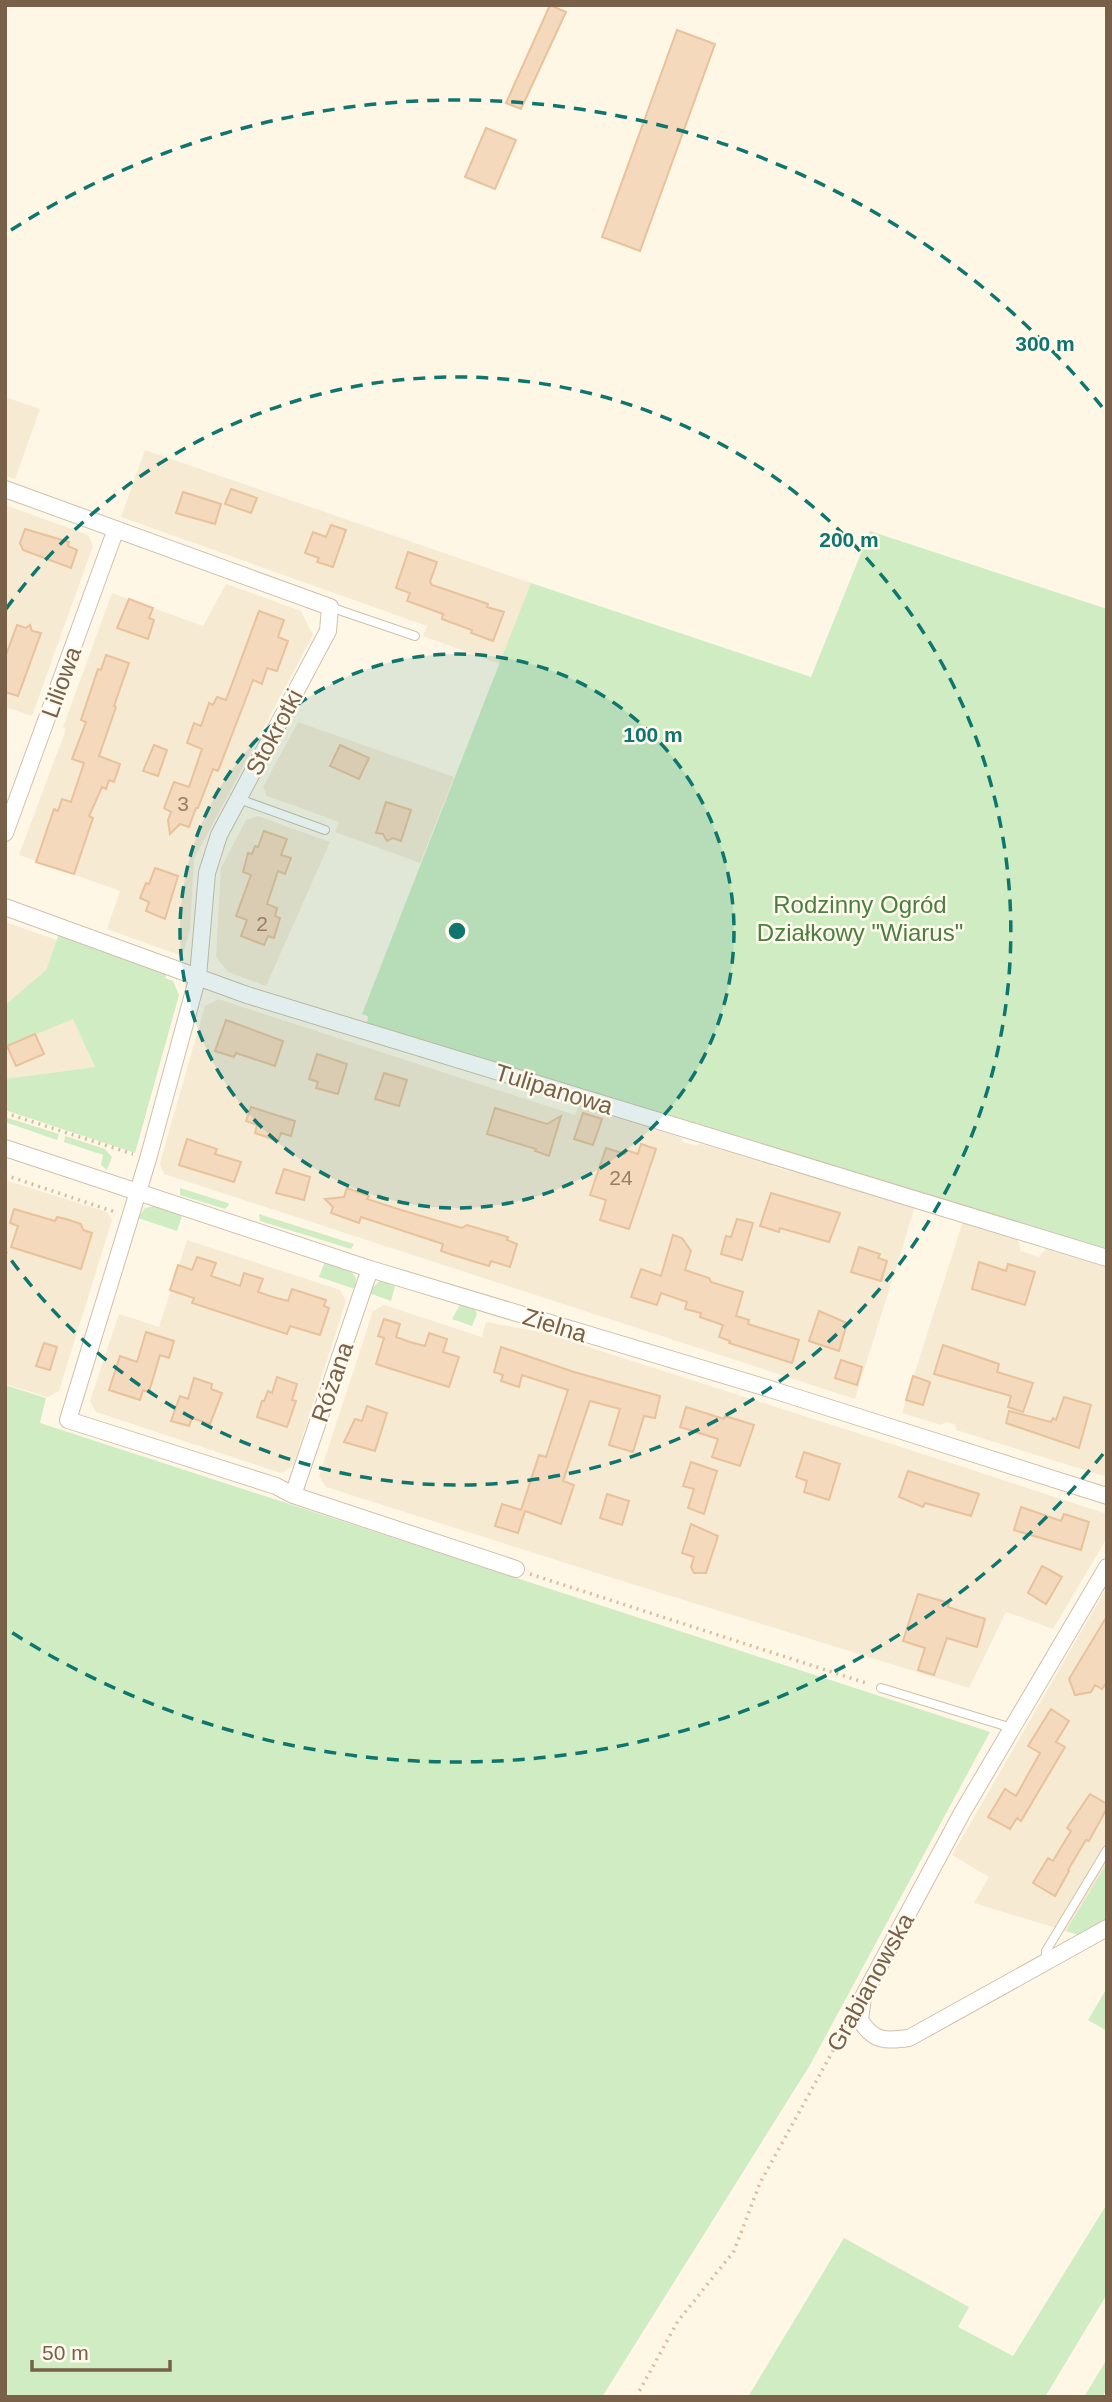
<svg xmlns="http://www.w3.org/2000/svg" width="1112" height="2402" viewBox="0 0 1112 2402" font-family="Arial,sans-serif">
<style>
.residential{fill:#f6ead3}
.green{fill:#cfecc3}
.building{fill:#f5d9bc;stroke:#e8c29b;stroke-width:2}
.lines{fill:none;stroke-linecap:round;stroke-linejoin:round}
.service-casing{stroke:#d0c0ab;stroke-width:10}
.minor-casing{stroke:#d0c0ab;stroke-width:18}
.path{stroke:#dabd9e;stroke-width:3.5;stroke-dasharray:2 5;stroke-linecap:butt}
.service{stroke:#fff;stroke-width:8}
.minor{stroke:#fff;stroke-width:16}
.ring{fill:none;stroke:#0f766e;stroke-width:3.5;stroke-dasharray:12 9}
.labels{text-anchor:middle;dominant-baseline:central;stroke-width:5;stroke-linejoin:round;paint-order:stroke}
.number-label{font-size:21px;fill:#987e66}
.street-label{font-size:24px;fill:#796049;stroke:#fffaed}
.park-label{font-size:24px;fill:#4b7f40;stroke:#fffaed}
.centre{fill:#0f766e;stroke:#fffaed;stroke-width:3.5}
.ring-label{font-size:21px;text-anchor:middle;font-weight:bold;fill:#0f766e;stroke:#fffaed;stroke-width:5;stroke-linejoin:round;paint-order:stroke}
</style>
<rect width="100%" height="100%" fill="#fef7e6"/>
<path class="residential" d="M5,397L40,409L15,479L5,476Z
M145,450L531,583L500,664L423,636L427,626L121,517Z
M5,505L88,535L93,546L32,716L5,707Z
M226,584L301,611L313,635L194,859L190,930L182,956L107,929L120,891L19,855L60,745L66,729L63,727L112,593L203,626Z
M298,722L454,777L420,863L335,832L339,822L267,796L263,787Z
M258,816L330,842L266,986L228,972L216,957L221,868L246,820Z
M5,922L57,940L46,970L5,1005Z
M218,999L575,1115L579,1105L682,1138L683,1142L697,1146L700,1144L723,1150L772,1164L771,1166L784,1170L809,1175L915,1207L855,1399L164,1174L160,1163L205,1006Z
M73,1018L95,1067L5,1079V1047Z
M5,1180L107,1212L112,1220L59,1391L48,1397L5,1384Z
M963,1221L1017,1237L1021,1251L1039,1257L1048,1247L1107,1265V1477L956,1430L955,1424L946,1422L941,1425L902,1413Z
M187,1240L340,1290L346,1301L293,1466L281,1473L96,1412L90,1401L119,1314L159,1327Z
M384,1305L482,1337L486,1322L545,1333L957,1465L1107,1514V1538L1053,1629L1006,1612L969,1688L616,1579L326,1487L319,1476L373,1311Z
M1107,1587V1863L1066,1931L974,1903L989,1877L952,1855Z"/>
<path class="green" d="M870,531L1107,609V1251L367,1023L368,1016L362,1014L531,583L811,677Z
M60,931L167,974L165,978L173,981L179,995L135,1153L5,1110V1079L95,1067L73,1019L5,1047V1005L46,970Z
M5,1117L59,1134L57,1140L5,1122Z
M65,1136L105,1149L112,1157L107,1170L101,1165L103,1155L64,1142Z
M180,1188L228,1203L229,1205L225,1209L180,1195Z
M160,1205L181,1213L182,1216L177,1231L138,1218L145,1208Z
M259,1214L354,1244L351,1249L260,1221Z
M325,1261L349,1269L356,1278L355,1289L319,1277Z
M380,1281H385L395,1286L391,1301L369,1293L372,1288Z
M460,1305L475,1310L477,1314L472,1326L452,1319Z
M5,1385L46,1398L40,1423L990,1732L810,2065L602,2397H5Z
M1107,1863V1924L1085,1937L1066,1931Z
M1107,1988V2031L1088,2020Z
M1107,2204V2294L1045,2397H748L844,2238L969,2307L958,2327L1013,2356Z
M1107,2359V2389L1102,2397H1084Z"/>
<path class="building" d="M550,5L566,12L521,109L506,103Z
M677,30L715,44L640,251L602,237Z
M486,128L516,140L495,189L465,177Z
M231,489L257,498L251,513L225,504Z
M183,492L221,504L215,524L176,513Z
M331,525L346,530L333,567L317,562L319,558L305,553L313,532L326,537Z
M25,529L69,542L68,546L77,550L71,568L23,550L20,543Z
M408,552L437,562L430,582L432,585L488,604L487,607L504,612L493,641L471,633L472,630L442,619L443,614L407,601L410,593L396,588Z
M129,599L153,608L149,618L154,620L148,639L117,628Z
M259,611L284,620L278,637L288,641L277,671L267,668L262,684L253,680L218,771L213,769L198,808H196L189,827L180,824L170,834L168,820L171,812L164,808L174,782L189,787L202,749L187,743L194,723L201,726L209,703L213,705L217,697L226,700Z
M17,625L26,628L30,625L32,631L41,633L18,696L5,692V658Z
M106,655L129,663L114,706L116,707L99,756L120,764L114,782L109,780L106,789L102,787L89,816L93,818L74,874L36,862L54,809L58,811L62,799L71,802L84,763L72,759L86,722L81,720L98,669L101,670Z
M154,745L167,750L158,776L143,771Z
M340,745L369,758L359,779L330,766Z
M386,802L411,810L401,841L393,838L387,841L383,834L376,833Z
M264,831L287,839L281,855L291,858L285,874L278,871L267,904L277,908L275,916L280,918L274,938L268,936L264,945L241,936L247,920L236,916L251,875L243,872L248,853L252,854L255,846L258,847Z
M155,868L178,876L165,919L146,911L149,902L140,898L146,883L149,884Z
M226,1020L283,1041L275,1066L236,1053L234,1057L215,1051Z
M35,1034L44,1054L16,1066L7,1046Z
M317,1054L347,1064L338,1094L316,1088L318,1082L309,1079Z
M384,1073L407,1080L399,1106L375,1099Z
M251,1107L295,1121L291,1136L281,1133L278,1141L255,1133L257,1125L246,1121Z
M495,1108L547,1124L561,1116L549,1156L535,1151L536,1149L487,1134Z
M583,1113L602,1119L593,1145L574,1139Z
M187,1139L217,1149L215,1154L241,1162L234,1182L179,1165Z
M641,1144L656,1149L629,1229L600,1220L606,1200L590,1195L606,1148L625,1154L626,1150L638,1154Z
M284,1169L310,1177L304,1200L276,1193Z
M347,1188L369,1196L367,1199L401,1210L462,1228L467,1225L508,1237L507,1240L517,1244L510,1267L491,1261L489,1266L456,1256L441,1251L443,1244L361,1217L359,1223L331,1213L333,1207L325,1199L344,1197Z
M771,1193L840,1213L829,1242L780,1228L779,1232L760,1226Z
M14,1209L55,1221L57,1217L66,1219L81,1224L83,1230L92,1233L81,1269L11,1247L18,1226L10,1223Z
M737,1219L753,1223L742,1260L721,1254L726,1236L731,1237Z
M673,1235L682,1238L691,1251L685,1270L709,1278L711,1282L743,1292L736,1316L749,1320L748,1324L799,1340L792,1363L729,1343L730,1341L719,1337L723,1325L700,1317L701,1313L685,1309L687,1302L661,1293L657,1305L631,1297L641,1269L661,1276Z
M859,1247L880,1254L878,1258L887,1261L881,1281L851,1272Z
M197,1257L216,1263L211,1276L226,1281L240,1286L244,1273L263,1279L258,1292L273,1297L288,1301L292,1289L326,1300L324,1306L329,1308L320,1335L290,1326L287,1334L192,1303L194,1298L170,1290L178,1265L192,1270Z
M979,1262L1006,1271L1008,1264L1035,1272L1025,1305L972,1289Z
M819,1311L847,1323L839,1351L809,1341Z
M384,1319L400,1324L396,1337L410,1342L425,1346L429,1333L447,1339L443,1352L459,1357L449,1387L376,1364L384,1338L378,1336Z
M146,1332L174,1341L169,1358L160,1355L149,1392L143,1390L140,1400L109,1390L120,1356L137,1362Z
M44,1343L57,1347L50,1370L36,1366Z
M943,1345L999,1364L997,1372L1033,1383L1023,1412L1008,1407L1011,1396L934,1374Z
M501,1347L574,1372L660,1396L655,1418L644,1416L633,1452L609,1445L620,1409L590,1401L563,1481L574,1485L561,1524L525,1511L518,1533L495,1526L502,1504L521,1510L539,1455L546,1457L568,1390L522,1375L519,1387L501,1381L503,1375L494,1372Z
M841,1360L862,1367L857,1385L835,1378Z
M913,1376L930,1382L923,1405L906,1400Z
M277,1377L297,1384L292,1400L296,1401L287,1427L257,1417L262,1401H264L268,1391L272,1393Z
M194,1378L212,1384L211,1389L222,1393L210,1424L192,1418L189,1426L171,1421L180,1396L188,1399Z
M1064,1397L1091,1405L1079,1448L1006,1423L1009,1411L1051,1422L1053,1418L1056,1420Z
M367,1406L387,1413L375,1451L344,1442L355,1419L362,1421Z
M686,1407L724,1419L725,1416L754,1425L740,1466L712,1457L718,1439L680,1427Z
M804,1452L840,1464L829,1500L804,1492L807,1481L796,1477Z
M691,1462L717,1471L704,1514L688,1508L694,1489L683,1486Z
M908,1471L979,1494L971,1516L925,1503L923,1507L899,1497Z
M607,1494L629,1501L622,1525L600,1518Z
M1021,1507L1061,1521L1064,1514L1089,1522L1081,1550L1014,1530Z
M691,1524L718,1536L706,1573H694L691,1567L694,1557L682,1553Z
M1042,1566L1062,1577L1046,1604L1028,1593Z
M918,1594L949,1603L948,1607L985,1619L977,1647L947,1638L934,1675L918,1670L925,1648L903,1641Z
M1107,1616V1682L1102,1689L1095,1685L1091,1692L1075,1695L1069,1679Z
M1051,1709L1069,1721L1056,1742L1065,1747L1021,1821L1017,1818L1010,1829L988,1817L1005,1789L1016,1796L1040,1753L1028,1746Z
M1090,1794L1107,1804V1808L1089,1841L1086,1840L1068,1870L1069,1871L1055,1896L1033,1883L1048,1858L1053,1861L1071,1831L1067,1828Z"/>
<g class="lines">
<g class="service-casing">
<path id="service" d="M330,607L415,636
M239,799L325,830
M881,1688L1012,1728
M1046,1962V1951L1107,1850"/>
</g>
<g class="minor-casing">
<path id="minor" d="M5,489L330,607L328,631L219,835L207,873L198,976L148,1159L68,1420L276,1486L293,1495L516,1569
M5,833L116,529
M5,907L247,995L1107,1258
M5,1148L370,1269L770,1389L1107,1496
M293,1495L370,1269
M1107,1567L962,1813L863,1997L860,2020C874,2042 885,2041 909,2038L1107,1928"/>
</g>
<path class="path" d="M5,1113L133,1154
M5,1175L115,1212
M530,1574L869,1684
M636,2397L678,2321L734,2251L760,2183L845,2029"/>
<use href="#service" class="service"/>
<use href="#minor" class="minor"/>
</g>
<circle cx="457" cy="931" r="277" fill="#0f766e" fill-opacity=".12"/>
<g class="ring">
<circle cx="457" cy="931" r="277"/>
<path d="M6 609A554 554 0 1 1 6 1253"/>
<path d="M1103 1454A831 831 0 0 1 11 1632M11 230A831 831 0 0 1 1103 408"/>
</g>
<g class="labels">
<g class="number-label">
<text x="183" y="803">3</text>
<text x="262" y="923">2</text>
<text x="621" y="1177">24</text>
</g>
<g class="street-label">
<text transform="translate(61 682) rotate(-70)">Liliowa</text>
<text transform="translate(274 732) rotate(-62)">Stokrotki</text>
<text transform="translate(554 1089) rotate(17)">Tulipanowa</text>
<text transform="translate(555 1325) rotate(17)">Zielna</text>
<text transform="translate(332 1382) rotate(-71)">Różana</text>
<text transform="translate(870 1982) rotate(-61)">Grabianowska</text>
</g>
<g class="park-label">
<text x="860" y="904">Rodzinny Ogród<tspan x="860" dy="28">Działkowy "Wiarus"</tspan></text>
</g>
</g>
<circle cx="457" cy="931" r="10" class="centre"/>
<g class="ring-label">
<text x="1045" y="351">300 m</text>
<text x="849" y="547">200 m</text>
<text x="653" y="742">100 m</text>
</g>
<rect width="1112" height="2402" fill="none" stroke="#796049" stroke-width="14"/>
<path d="M32 2360v10h138v-10" fill="none" stroke="#796049" stroke-width="3.5"/>
<text x="42" y="2360" font-size="21" fill="#796049" stroke="#fffaed" stroke-width="5" paint-order="stroke">50 m</text>
</svg>
